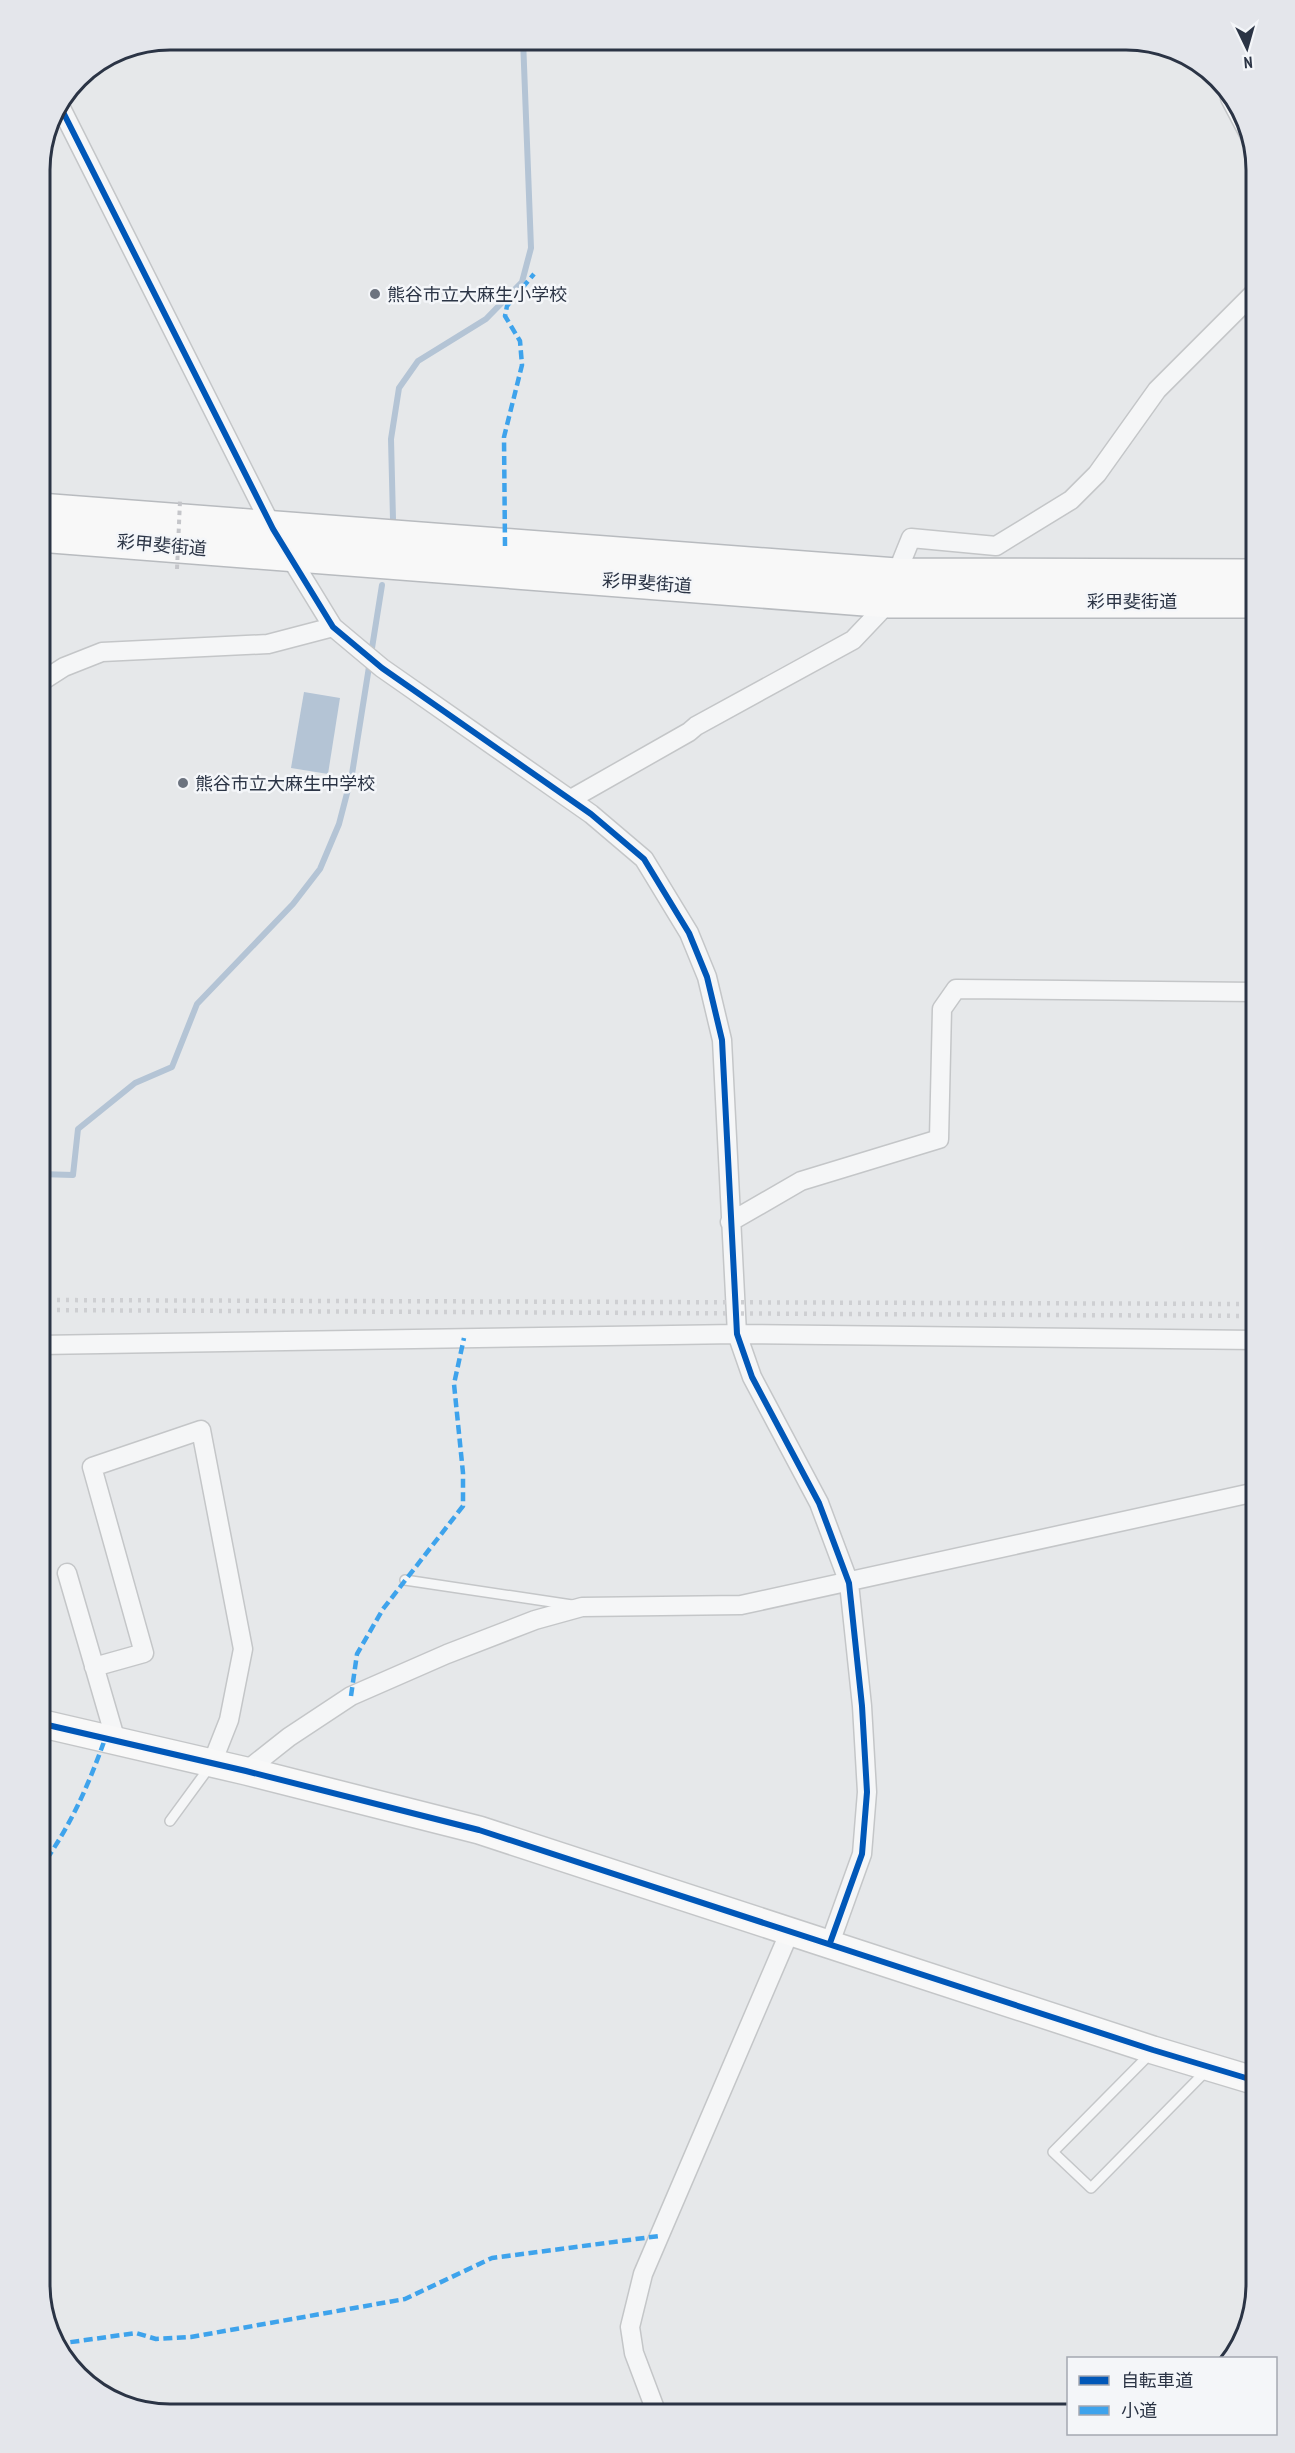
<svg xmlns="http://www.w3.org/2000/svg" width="1295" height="2453" viewBox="0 0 1295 2453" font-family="'PT Sans Narrow','Noto Sans JP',sans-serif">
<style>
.water{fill:#b4c4d5}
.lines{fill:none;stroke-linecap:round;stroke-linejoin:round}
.stream{stroke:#b4c4d5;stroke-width:6}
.lane-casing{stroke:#c4c6c8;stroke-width:12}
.street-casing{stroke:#c4c6c8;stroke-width:21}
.secondary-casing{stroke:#c4c6c8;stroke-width:30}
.highway-casing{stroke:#b8bbbf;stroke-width:36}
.lane{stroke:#f5f6f7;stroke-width:9}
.street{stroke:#f5f6f7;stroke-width:18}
.secondary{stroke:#f8f8f8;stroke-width:27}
.highway{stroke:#f8f8f8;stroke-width:33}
.rail{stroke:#cecfd2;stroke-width:4.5;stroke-dasharray:3 6;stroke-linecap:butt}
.path-bridge{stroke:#c5c6ca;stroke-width:4;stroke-dasharray:4.5 4.5;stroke-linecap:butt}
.quiet{stroke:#3ea3ec;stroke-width:4.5;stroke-dasharray:9 4.5;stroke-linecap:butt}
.cycleway-casing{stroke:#f4f6f9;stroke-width:10}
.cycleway{stroke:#0057b8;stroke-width:6}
.poi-dot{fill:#6c737f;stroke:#f4f6f9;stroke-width:2}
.labels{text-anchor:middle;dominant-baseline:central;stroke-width:5;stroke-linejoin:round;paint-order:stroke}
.poi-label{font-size:18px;fill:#2b3445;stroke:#f4f6f9;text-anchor:start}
.street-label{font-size:18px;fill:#2b3445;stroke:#f4f6f9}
.rim{fill:none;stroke:#2b3445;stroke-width:3}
</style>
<rect width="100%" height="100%" fill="#e6e8ea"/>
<path class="water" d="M304,692L340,698L328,774L291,768Z"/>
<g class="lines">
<path class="stream" d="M393,519L391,439L399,388L418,361L486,319L522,282L531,248L523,39
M39,1174L73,1175L78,1129L135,1083L172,1067L197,1004L293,904L320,869L339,824L352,774L382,585"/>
<g class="lane-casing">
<path id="lane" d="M405,1580L572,1605
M170,1821L211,1765
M1150,2054L1053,2152L1091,2188L1207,2070"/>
</g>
<g class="street-casing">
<path id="street" d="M1230,98L1249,134
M59,104L273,529L333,627L382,668L591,814L644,859L689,933L707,977L722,1040L737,1334L752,1377L819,1503L849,1583L862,1706L867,1792L862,1854L830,1943
M39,683L64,667L102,652L268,644L333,627
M571,799L689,732L696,726L853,640L890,601L896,575L911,538L996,546L1071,500L1097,474L1157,390L1256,291
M730,1222L801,1181L939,1139L942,1009L956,989L1256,992
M39,1345L737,1334L1256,1340
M67,1573L116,1741
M94,1667L144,1653L92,1467L201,1430L243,1649L229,1720L212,1763
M246,1771L289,1737L351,1696L447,1654L535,1620L582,1607L741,1605L1256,1492
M657,2414L634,2353L630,2327L643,2274L790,1931"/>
</g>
<g class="secondary-casing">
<path id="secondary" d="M39,1723L246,1771L479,1830L1153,2050L1256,2081"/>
</g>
<g class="highway-casing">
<path id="highway" d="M39,510L896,575L1256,576
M39,535L890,601H1256"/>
</g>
<use href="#lane" class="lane"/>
<use href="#street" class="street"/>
<use href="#secondary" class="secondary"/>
<use href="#highway" class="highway"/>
<path class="rail" d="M39,1300L1256,1304
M39,1310L1256,1316"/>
<path class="path-bridge" d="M177,569L180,501"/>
<path class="quiet" d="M505,546L504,437L522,365L520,341L505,316L507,306L534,274
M351,1696L357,1654L383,1609L463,1506V1473L454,1384L464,1338
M39,1870C70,1827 87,1789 105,1739
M57,2344L136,2333L156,2339L191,2337L405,2299L492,2258L659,2236"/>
<g class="cycleway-casing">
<path id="cycleway" d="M59,104L273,529L333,627L382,668L591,814L644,859L689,933L707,977L722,1040L737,1334L752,1377L819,1503L849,1583L862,1706L867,1792L862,1854L830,1943
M39,1723L246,1771L479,1830L1153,2050L1256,2081"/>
</g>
<use href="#cycleway" class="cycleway"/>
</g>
<g class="poi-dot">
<circle cx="375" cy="294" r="6"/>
<circle cx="183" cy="783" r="6"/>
</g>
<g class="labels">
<g class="poi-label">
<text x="387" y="294">熊谷市立大麻生小学校</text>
<text x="195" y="783">熊谷市立大麻生中学校</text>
</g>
<g class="street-label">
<text transform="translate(162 545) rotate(5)">彩甲斐街道</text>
<text transform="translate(647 583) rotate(4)">彩甲斐街道</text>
<text x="1132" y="601">彩甲斐街道</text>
</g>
</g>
<path d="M0 0H1295V2453H0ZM170 50H1126A120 120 0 0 1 1246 170V2284A120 120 0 0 1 1126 2404H170A120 120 0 0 1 50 2284V170A120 120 0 0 1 170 50Z" fill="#e4e6eb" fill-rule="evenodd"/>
<path class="rim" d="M170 50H1126A120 120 0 0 1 1246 170V2284A120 120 0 0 1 1126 2404H170A120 120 0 0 1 50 2284V170A120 120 0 0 1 170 50Z"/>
<rect x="1067" y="2357" width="210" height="78" fill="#f4f6f9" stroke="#a4a8b1" stroke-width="1.5"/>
<rect x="1079" y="2376" width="30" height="9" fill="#0057b8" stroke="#a4a8b1" stroke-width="1.5"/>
<text x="1121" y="2387" font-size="18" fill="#2b3445">自転車道</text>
<rect x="1079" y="2406" width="30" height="9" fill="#3ea3ec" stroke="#a4a8b1" stroke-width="1.5"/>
<text x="1121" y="2417" font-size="18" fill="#2b3445">小道</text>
<g transform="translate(1247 48) rotate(175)" stroke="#f4f6f9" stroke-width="4.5" paint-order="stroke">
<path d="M0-4.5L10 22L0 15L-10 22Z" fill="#2b3445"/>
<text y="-9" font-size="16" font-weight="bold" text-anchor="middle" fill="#2b3445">N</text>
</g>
</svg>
